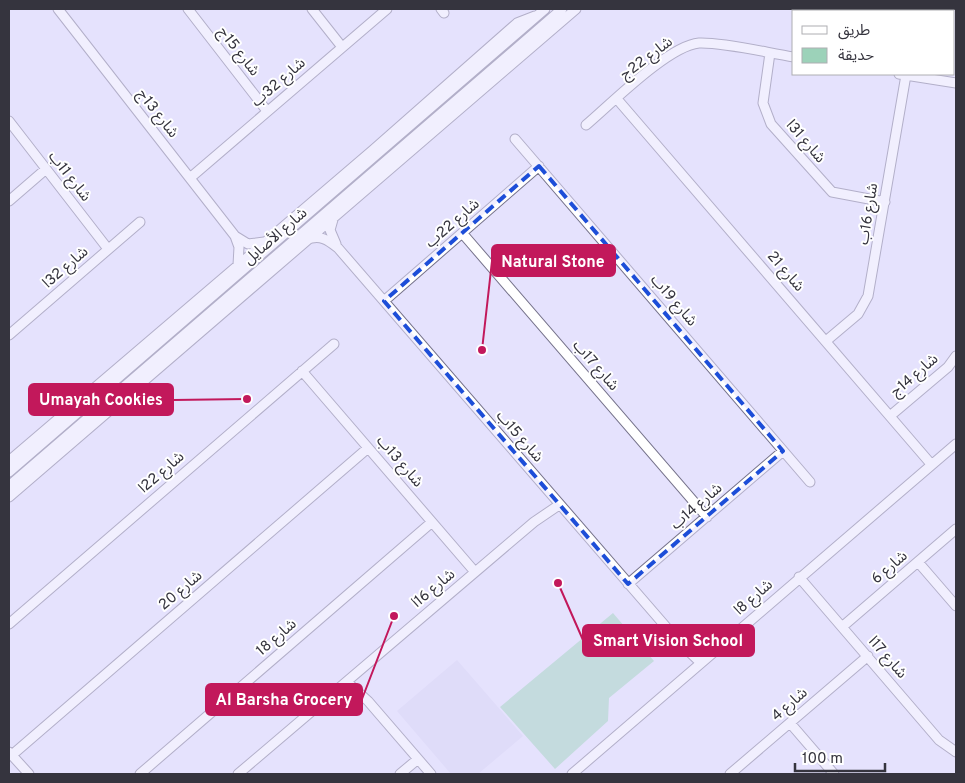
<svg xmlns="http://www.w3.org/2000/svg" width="965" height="783" viewBox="0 0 965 783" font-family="Overpass,'Noto Sans Arabic',sans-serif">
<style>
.built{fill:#d7d4f4}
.green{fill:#9cd2b9}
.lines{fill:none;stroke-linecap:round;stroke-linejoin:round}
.minor-casing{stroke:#75728a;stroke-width:11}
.minor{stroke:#fff;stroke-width:9}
.marked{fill:none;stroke:#1d4ed8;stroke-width:4;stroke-dasharray:10 6;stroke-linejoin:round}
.labels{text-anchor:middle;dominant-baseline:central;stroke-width:4;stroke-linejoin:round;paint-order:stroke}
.street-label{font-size:15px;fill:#35343e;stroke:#fff}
.leader{fill:none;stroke:#c2185b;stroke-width:2}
.callout-dot{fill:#c2185b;stroke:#fff;stroke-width:2}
.callout{fill:#c2185b;stroke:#c2185b;stroke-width:2}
.callout-label{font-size:16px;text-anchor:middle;font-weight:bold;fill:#fff}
</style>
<rect width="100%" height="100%" fill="#e5e2fd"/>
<path class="built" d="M457,660L523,736L478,774H451L397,711Z"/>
<path class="green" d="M613,613L654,661L609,698L608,721L555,769L500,707Z"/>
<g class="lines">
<g class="minor-casing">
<path id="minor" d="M58,9L235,236L239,247L238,265
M188,9L267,111
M312,9L342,47
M441,9L444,13
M770,53L763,103L771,124L832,192L885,202
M899,74L956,83
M617,99L931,464
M9,121L108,249
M586,125C612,103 668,46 699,43C724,42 768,53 794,57
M515,139L810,482
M190,178L387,9
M9,201L46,169
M334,216L330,230L336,244
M463,234L707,517
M235,236L248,244L264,242
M306,240C320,234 328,240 338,248L680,643L701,663
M384,301L539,166
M9,335L140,222
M826,341L858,314L868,296L906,75
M302,371L475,572
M890,416L948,367L956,356
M9,461L373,150L517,23L535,16
M9,472L545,9
M9,486L562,9
M9,497L576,9
M918,562L956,606
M799,577L939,740L956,752
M628,584L783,451
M9,624L334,344
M842,627L956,529
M347,682L368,701L431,774
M790,723L834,774
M9,752L29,774
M12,755L368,448
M140,774L432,522
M238,774L534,522L559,505
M400,774L418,759
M572,774L956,444
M730,774L868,656"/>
</g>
<use href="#minor" class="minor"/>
</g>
<path d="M0 0H965V783H0ZM539,166L783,451L628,584L384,301Z" fill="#e5e2fd" fill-opacity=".55" fill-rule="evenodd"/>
<path class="marked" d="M539,166L783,451L628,584L384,301Z"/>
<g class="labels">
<g class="street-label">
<text transform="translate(238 52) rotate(52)">شارع 15ج</text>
<text transform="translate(647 59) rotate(-37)">شارع 22ج</text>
<text transform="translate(279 83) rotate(-41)">شارع 32ب</text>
<text transform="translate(157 114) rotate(52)">شارع 13ج</text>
<text transform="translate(805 142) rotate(49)">شارع 31ا</text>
<text transform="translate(69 177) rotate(52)">شارع 11ب</text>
<text transform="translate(869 214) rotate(-81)">شارع 16ب</text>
<text transform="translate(453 224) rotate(-41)">شارع 22ب</text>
<text transform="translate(276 237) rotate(-41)">شارع الأصايل</text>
<text transform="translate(66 268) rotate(-41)">شارع 32ا</text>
<text transform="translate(785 272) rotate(49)">شارع 21</text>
<text transform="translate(673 301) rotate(49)">شارع 19ب</text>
<text transform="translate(595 366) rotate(49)">شارع 17ب</text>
<text transform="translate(915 376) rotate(-41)">شارع 14ج</text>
<text transform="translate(519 437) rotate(49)">شارع 15ب</text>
<text transform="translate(399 462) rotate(49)">شارع 13ب</text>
<text transform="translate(162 473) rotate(-41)">شارع 22ا</text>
<text transform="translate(697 507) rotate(-41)">شارع 14ب</text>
<text transform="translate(890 568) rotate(-41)">شارع 6</text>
<text transform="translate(434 589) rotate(-40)">شارع 16ا</text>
<text transform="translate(181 591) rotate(-41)">شارع 20</text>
<text transform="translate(754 598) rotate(-41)">شارع 8ا</text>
<text transform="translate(277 638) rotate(-41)">شارع 18</text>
<text transform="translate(887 658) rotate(49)">شارع 17ا</text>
<text transform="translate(790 705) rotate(-41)">شارع 4</text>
</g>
</g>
<path class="leader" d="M482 350L492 261M247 399L173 400M558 583L583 640M394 616L362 699"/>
<g class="callout-dot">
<circle cx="482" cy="350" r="5"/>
<circle cx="247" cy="399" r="5"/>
<circle cx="558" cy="583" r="5"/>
<circle cx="394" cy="616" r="5"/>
</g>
<g class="callout">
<rect x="492" y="245" width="123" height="31" rx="5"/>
<rect x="29" y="384" width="144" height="31" rx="5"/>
<rect x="583" y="625" width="171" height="31" rx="5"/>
<rect x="206" y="684" width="156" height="31" rx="5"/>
</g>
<g class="callout-label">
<text x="553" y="267">Natural Stone</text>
<text x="101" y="405">Umayah Cookies</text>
<text x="668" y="646">Smart Vision School</text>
<text x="284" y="705">Al Barsha Grocery</text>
</g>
<rect width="965" height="783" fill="none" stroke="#35343e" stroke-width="20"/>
<rect x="792" y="10" width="162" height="65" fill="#ffffff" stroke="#aeaeb2"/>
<rect x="802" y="26" width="25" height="8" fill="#ffffff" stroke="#aeaeb2"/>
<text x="838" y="35" font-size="15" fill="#35343e">طريق</text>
<rect x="802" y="48" width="25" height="15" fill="#9cd2b9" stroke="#aeaeb2"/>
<text x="838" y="60" font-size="15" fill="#35343e">حديقة</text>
<path d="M795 763v8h90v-8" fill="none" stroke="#35343e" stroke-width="2.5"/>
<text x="802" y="763" font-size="15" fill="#35343e" stroke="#ffffff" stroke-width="4" paint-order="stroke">100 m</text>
</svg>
